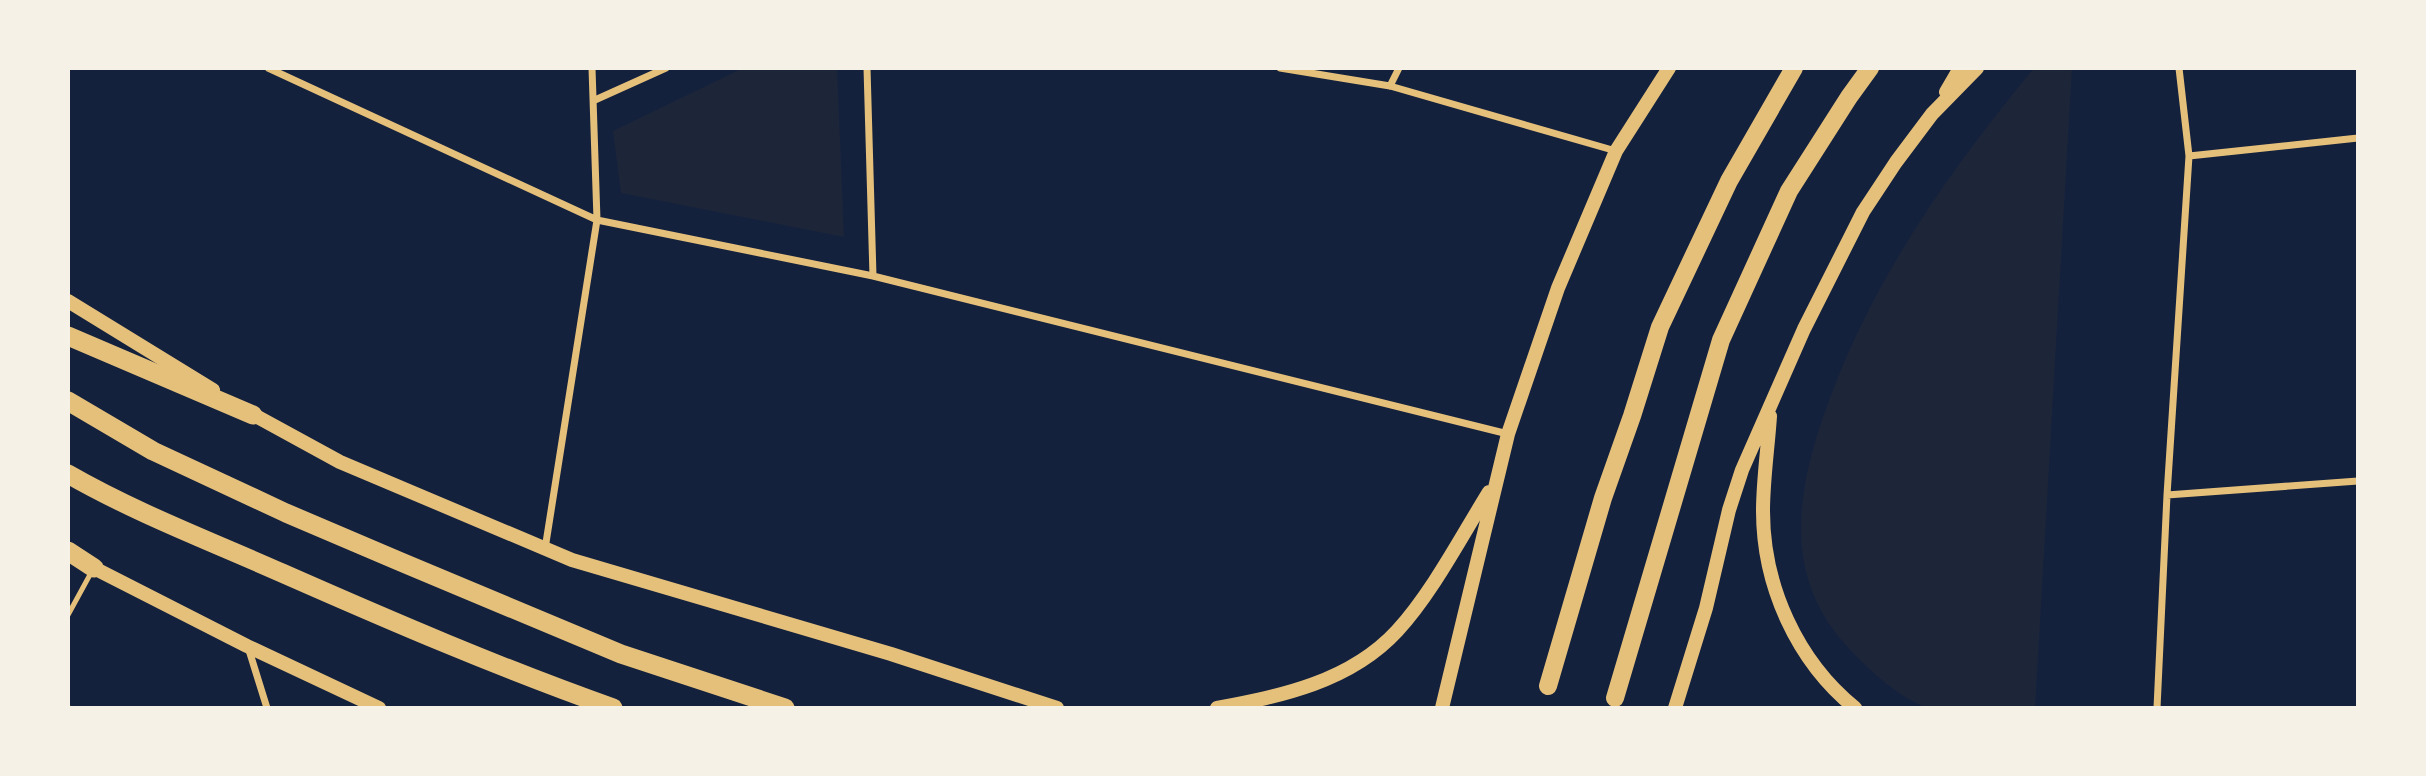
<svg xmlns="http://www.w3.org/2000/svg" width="2426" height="776" viewBox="0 0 2426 776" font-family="Rubik,sans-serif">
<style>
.green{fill:#1d2539}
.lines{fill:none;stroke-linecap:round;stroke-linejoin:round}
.service{stroke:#e5c07b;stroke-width:5}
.minor{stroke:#e5c07b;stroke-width:7}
.secondary{stroke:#e5c07b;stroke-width:14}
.primary{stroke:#e5c07b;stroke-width:18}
.trunk{stroke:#e5c07b;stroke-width:19}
</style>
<rect width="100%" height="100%" fill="#14213d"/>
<path class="green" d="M743,68H837L844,237L621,193L613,131Z
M2034,68H2072L2035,708C2010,708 1985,708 1960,708C1951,708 1938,710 1929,708C1903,702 1862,664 1845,644C1777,568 1800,476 1833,390C1879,270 1953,166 2034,68Z"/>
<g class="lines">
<path class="service" d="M68,615L92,571
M68,707L69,708"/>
<path class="minor" d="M268,68L597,220L873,276L1508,434
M867,68L873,276
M1280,68L1390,86L1616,151
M1390,86L1399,68
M595,100L666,68
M2189,156L2358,138
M2167,495L2358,481
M545,549L597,220L592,68
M248,647L267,708
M2157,708L2167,495L2189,156L2179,68"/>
<path class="secondary" d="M1946,92L1960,68
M68,301L213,390
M245,410L340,462L572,560L891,654L1057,708
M1770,416C1768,447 1763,480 1763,511C1763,586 1797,661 1855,708
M88,565L247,646L379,708
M1217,708C1281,696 1350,682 1397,631C1432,593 1461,537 1489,492
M1442,708L1508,434L1558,288L1616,151L1669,68
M1675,708L1706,608L1729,510L1742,470L1804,329L1863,212L1896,162L1932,114L1977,68"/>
<path class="primary" d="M1548,686L1603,498L1632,416L1660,327L1729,181L1794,68
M1615,698L1721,340L1789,191L1849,97L1870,68"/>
<path class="trunk" d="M68,336L253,415
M68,401L153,451L286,513L401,562L621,654L785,708
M68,474C136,513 210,541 282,573C391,621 500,668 613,708
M68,551L94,568"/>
</g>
<rect width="2426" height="776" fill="none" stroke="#f6f1e7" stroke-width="140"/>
</svg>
